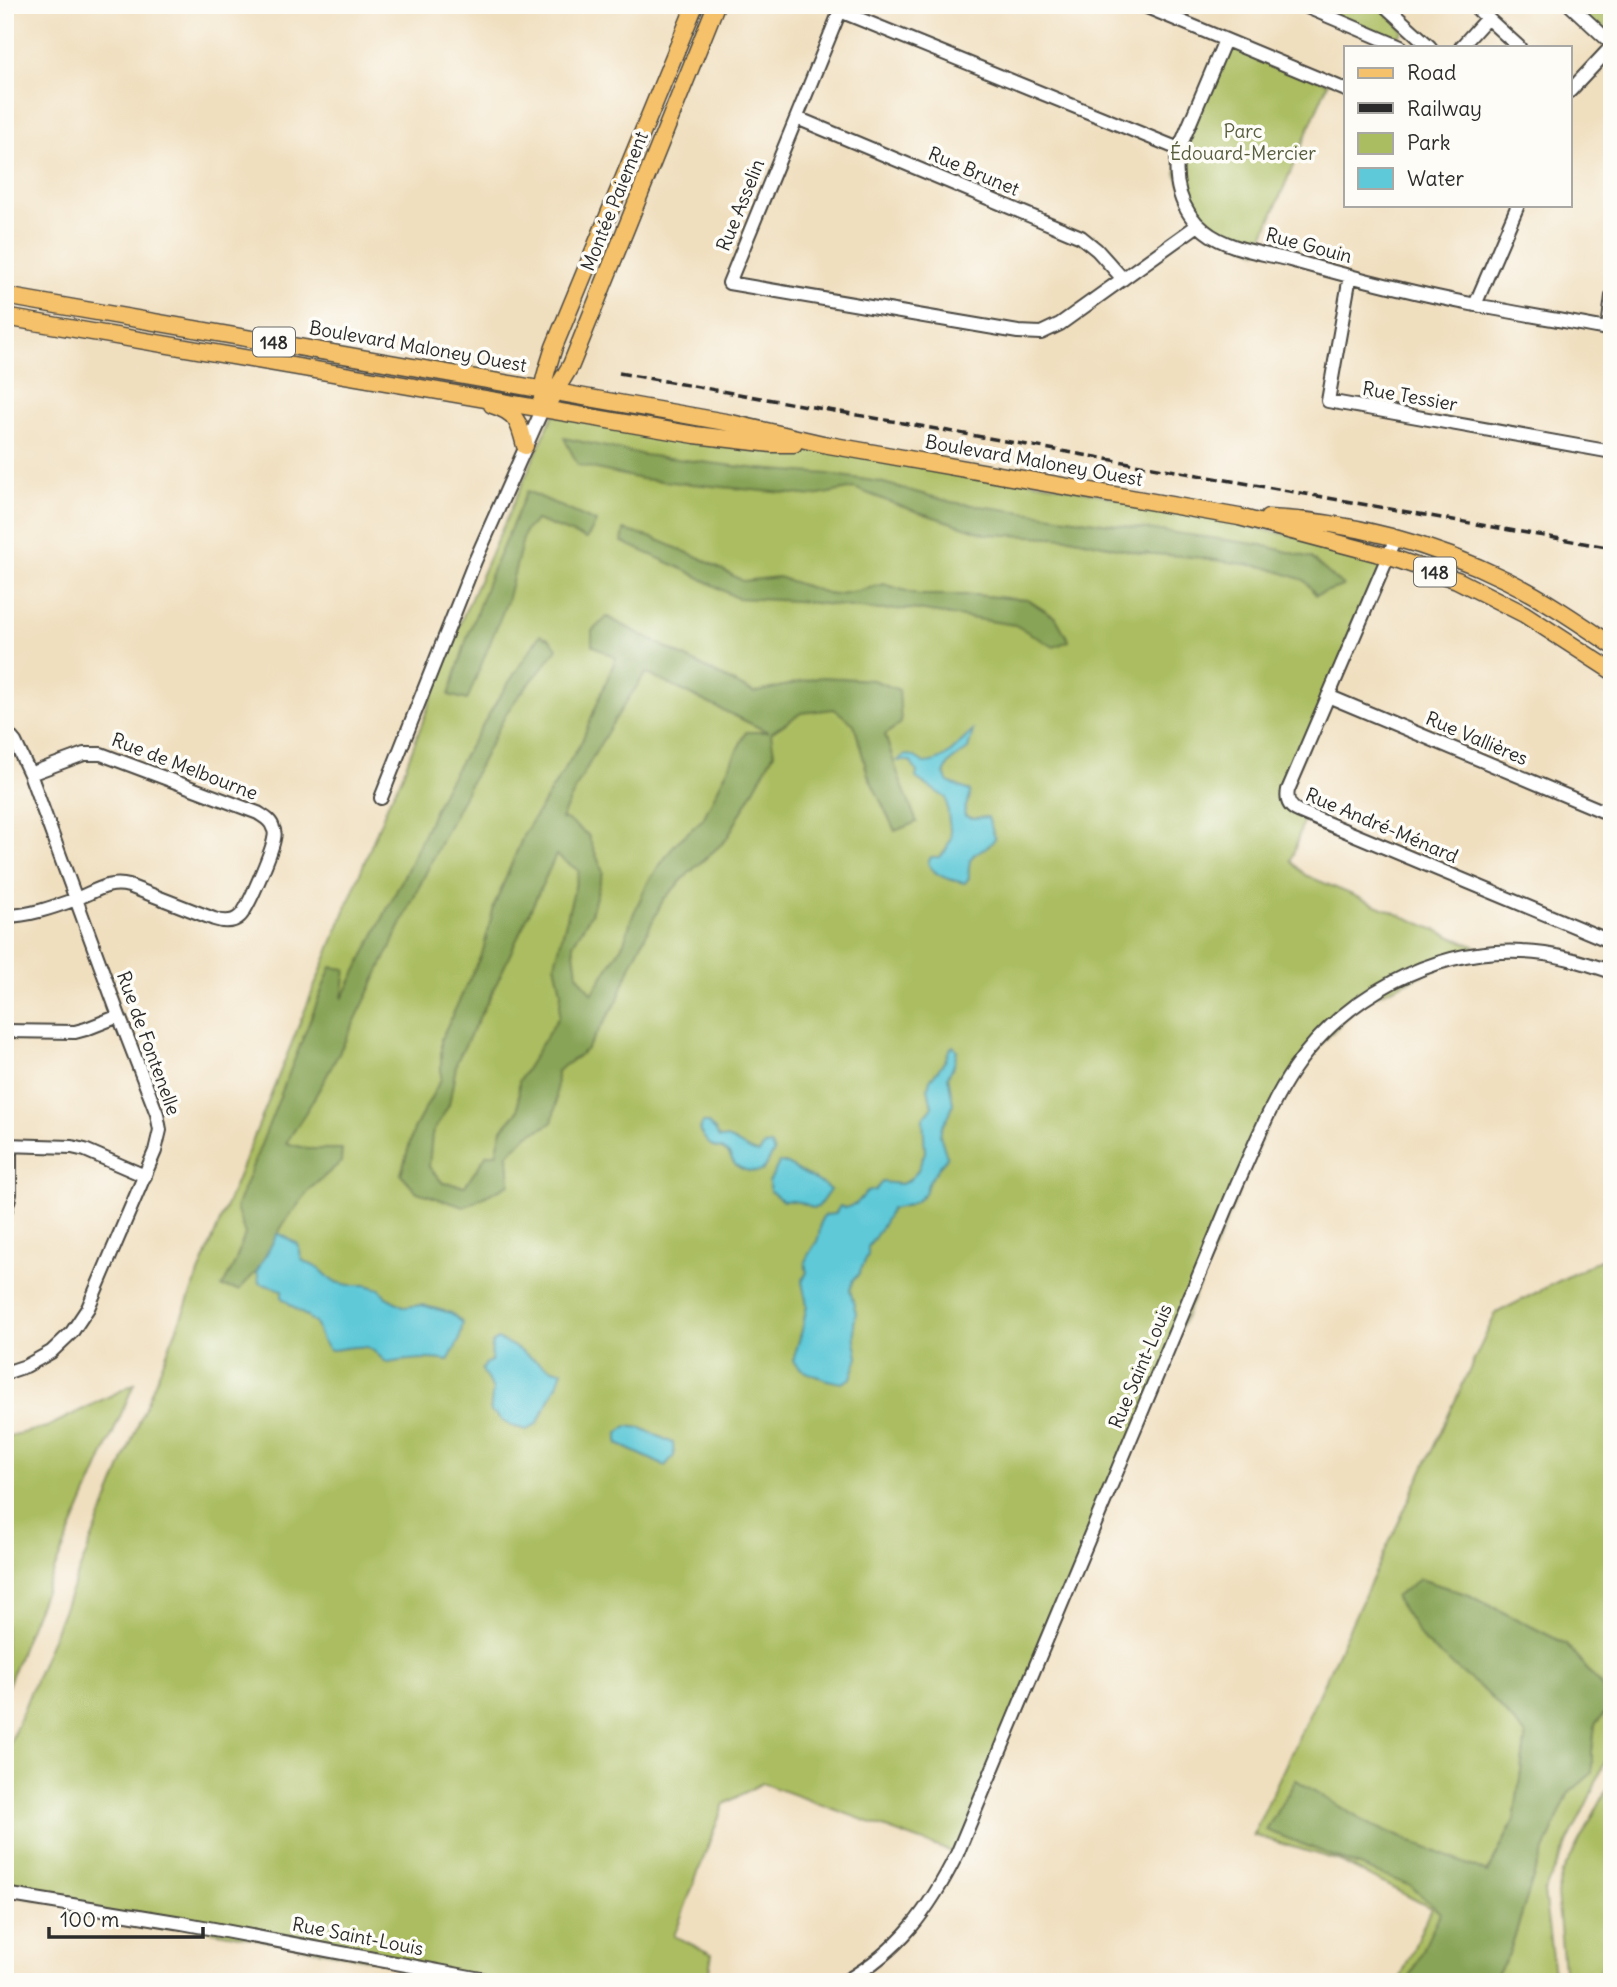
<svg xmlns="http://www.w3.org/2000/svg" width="1617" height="1987" viewBox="0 0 1617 1987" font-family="Delius,sans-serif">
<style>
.green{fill:#abbd61;stroke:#6b7446;stroke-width:2}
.forest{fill:#88a457;stroke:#5a6841;stroke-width:2;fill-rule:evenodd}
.water{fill:#5ec9d8;stroke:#447a82;stroke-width:2}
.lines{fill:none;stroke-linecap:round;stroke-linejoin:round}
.minor-casing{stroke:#494641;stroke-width:16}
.major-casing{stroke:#494641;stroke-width:19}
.minor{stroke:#fff;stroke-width:12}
.major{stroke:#f5c16b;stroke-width:16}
.rail{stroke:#2b2b2b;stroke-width:3.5;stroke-dasharray:10 5;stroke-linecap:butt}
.labels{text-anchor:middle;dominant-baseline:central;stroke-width:7;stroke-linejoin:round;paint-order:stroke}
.shield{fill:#fdfcf7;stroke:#6a6a68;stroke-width:2}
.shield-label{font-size:18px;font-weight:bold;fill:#2b2b2b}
.park-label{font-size:19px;fill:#585e3e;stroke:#fdfcf7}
.street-label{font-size:19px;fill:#2b2b2b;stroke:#fdfcf7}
</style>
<rect width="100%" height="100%" fill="#fdfcf7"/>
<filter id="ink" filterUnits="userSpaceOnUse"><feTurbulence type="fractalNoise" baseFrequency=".0143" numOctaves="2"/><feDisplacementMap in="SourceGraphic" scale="14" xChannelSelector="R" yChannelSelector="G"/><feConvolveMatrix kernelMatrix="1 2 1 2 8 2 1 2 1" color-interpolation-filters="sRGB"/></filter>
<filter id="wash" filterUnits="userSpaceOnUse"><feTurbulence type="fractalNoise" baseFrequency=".00686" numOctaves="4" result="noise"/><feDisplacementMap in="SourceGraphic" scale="28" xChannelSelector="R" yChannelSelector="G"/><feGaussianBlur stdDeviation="1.57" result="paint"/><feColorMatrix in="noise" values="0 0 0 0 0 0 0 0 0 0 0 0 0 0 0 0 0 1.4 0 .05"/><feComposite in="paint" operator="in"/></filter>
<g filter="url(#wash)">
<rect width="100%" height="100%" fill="#f0dfbf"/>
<path class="green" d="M1302,5H1384L1403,31L1397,39Z
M1570,5H1612V44Z
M1225,40L1328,83L1257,251L1198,225L1176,173Z
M553,415L823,444L1070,488L1387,556L1288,790L1303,822L1291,861L1305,875L1488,952L1471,954L1361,1002L1286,1081L957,1854L762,1783L724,1804L674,1936L712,1954L707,1982H497L5,1894V1755L390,799L401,779L460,623Z
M1612,1254V1699L1566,1644L1469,1595L1420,1579L1487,1693L1526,1735L1514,1821L1487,1873L1368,1824L1296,1780L1266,1830L1412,1886L1441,1913L1408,1982H1399L1431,1908L1340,1861L1253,1835L1496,1313Z
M134,1384L31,1624L5,1694V1437L47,1427Z
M1612,1705V1746L1590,1796L1544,1892L1555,1982H1492L1509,1954L1535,1872L1568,1794L1592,1773V1751L1595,1724Z
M1609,1785L1612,1788V1944L1595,1982H1565L1557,1894L1562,1874Z"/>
<path class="forest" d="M564,438L644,455L759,469L828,474L880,482L951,502L1262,545L1311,558L1343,586L1316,595L1304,580L1265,567L1193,557L1140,553L1070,538L986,534L900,506L854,488L814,496L641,479L578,465Z
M527,491L596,522L587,539L536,520L525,531L507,601L467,700L449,695L466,641L490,576Z
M624,530L653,538L700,558L743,581L778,577L833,595L857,591L884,584L919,595H975L1028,600L1056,618L1069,641L1054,647L1015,625L911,609L879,610L796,601L737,598L687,571L622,542Z
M607,617L754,693L821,677L873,680L899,690L901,723L885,735L900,780L917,822L895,831L868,775L854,724L834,709L801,713L771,733L774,753L726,840L689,873L663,900L631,965L617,1002L586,1050L557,1071L556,1105L552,1123L528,1135L508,1154L510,1184L464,1207L417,1192L401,1174L414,1129L441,1079V1039L483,951L494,906L524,834L581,743L616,658L592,645V631ZM646,673L768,732H746L703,819L675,844L648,882L633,915L624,942L592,994L577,974L573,944L591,914L603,872L588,835L566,819H561C585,768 613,719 646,673ZM556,855L579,871L555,964L561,992L559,1016L519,1081L518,1111L502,1129L496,1154H487L465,1186L443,1183L429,1167L432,1134L449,1105L457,1061L494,989Z
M540,635L549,638L557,648C542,673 518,692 505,716C465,792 427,869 391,946C359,1013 328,1081 286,1143L308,1149H342L341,1162L311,1188L284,1223L257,1271L239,1290L222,1287L234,1265L245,1234L236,1208L331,967L346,969L342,999L410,864L444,789L498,699Z
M1420,1579L1469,1595L1566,1644L1612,1699V1705L1595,1724L1592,1751V1773L1568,1794L1535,1872L1509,1954L1492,1982H1408L1440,1913L1411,1886L1266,1830L1296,1780L1368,1824L1488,1873L1514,1821L1526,1735L1487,1693L1425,1643L1395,1597Z"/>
<path class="water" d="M973,731L968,749L949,763L944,774L948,782L970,791C972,801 962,805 965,816L972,818L988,817L995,838C985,857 966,844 969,878L965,883C950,880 935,877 928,863L931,857H940L946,850L951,837L946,798L916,778L917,772L910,761H898C906,750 916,757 924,763C948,762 957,744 973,731Z
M953,1046L957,1050L954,1065L948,1076L953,1103L950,1114L942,1126L940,1135L947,1157L929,1181L925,1193L919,1199L909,1205L891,1209C885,1224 877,1234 868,1247V1255L858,1275L853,1280L850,1290L856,1313L854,1324L855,1341L858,1357L851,1378L842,1383C828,1381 800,1373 793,1361L802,1330L807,1305L802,1282L807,1272C802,1257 811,1253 817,1241C821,1233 819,1225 822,1218L825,1215L835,1214L840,1206L845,1208L856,1204L867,1192L875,1190L882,1182L901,1184L908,1181L917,1172L925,1152L923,1119C925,1114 930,1112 932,1107L928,1088L930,1080L945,1061L949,1050Z
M703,1123H707L715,1130L719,1138C736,1136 744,1152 759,1153L764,1146L771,1145L774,1152L762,1171C752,1173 737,1170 732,1160C729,1155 731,1154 725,1151C720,1147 720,1150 714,1147C707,1144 703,1136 699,1130Z
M779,1163H785L823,1184L830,1190L818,1207L813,1208C803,1202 795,1200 783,1201L770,1191L769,1182Z
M278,1233L298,1244L302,1260L320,1269L334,1282L350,1285H366L380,1289L386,1297L405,1307L422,1305L451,1313L463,1323L459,1341L448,1361C427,1357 408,1360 387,1363C382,1359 376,1352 369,1348C360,1344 340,1350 329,1350L322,1341L315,1323L282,1298V1290L259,1283L257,1271Z
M497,1339C520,1346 538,1368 562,1371L557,1385L537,1424L527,1430L511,1426L490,1411L493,1390L482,1370L486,1363L491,1361L492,1343Z
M627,1426L641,1428L673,1443L674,1456L665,1466L618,1444V1433Z"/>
</g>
<g filter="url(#ink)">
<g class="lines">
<g class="minor-casing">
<path id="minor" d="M1142,5L1346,90
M1302,5L1401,47
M1384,5L1430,47
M1473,5L1519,47
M1570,5L1612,44
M1225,40L1179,149C1172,179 1180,211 1205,231C1227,249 1263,253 1290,260C1351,277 1413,293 1476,305C1521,314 1566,321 1612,330
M1461,47L1487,18
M1570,91L1612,46
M797,118L1081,237L1097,250L1123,279
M1179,149L840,11L729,283L1018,332L1041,333L1060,324L1198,225
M1350,276L1328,401L1612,452
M1475,305L1518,205
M1608,329L1612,296
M1396,538L1288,790C1286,800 1289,807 1298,811L1612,942
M1328,696L1612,815
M5,730L15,742L30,774L119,1016L157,1114L160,1130L155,1151L88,1308L72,1332L51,1352L26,1366L5,1373
M381,798L475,561L543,408
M5,916C29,916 54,907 76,899C94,892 109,880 129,886L214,919C223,922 233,923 240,916C248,909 272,851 274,839C275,835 275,831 273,828C271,820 264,817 258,813L101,754H84L30,774
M5,1031L75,1032L86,1029L119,1016
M5,1145L72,1147L85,1150L145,1176
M5,1213L10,1194V1145
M5,1894L182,1923L497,1982
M844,1982C900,1950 929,1910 957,1854L1237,1184C1255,1145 1270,1104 1294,1069C1344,996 1435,947 1523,952C1554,953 1583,962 1612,972"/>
</g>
<g class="major-casing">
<path id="major" d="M5,296L556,392L731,423L823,444L1239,517L1387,556L1457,580L1524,614L1612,671
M5,317L695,435L772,444H794
M542,398C542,381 549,364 554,347L695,5
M551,398L571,365L716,5
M492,405C517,413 519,422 525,446
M1268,518C1350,521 1433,544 1506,580C1543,598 1578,622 1612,645"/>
</g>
<use href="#minor" class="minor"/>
<use href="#major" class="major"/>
<path class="rail" d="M619,373L1612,548"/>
</g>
</g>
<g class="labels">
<g class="shield">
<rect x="253" y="327.5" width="42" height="29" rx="5"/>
<rect x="1414" y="557.5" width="42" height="29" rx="5"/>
</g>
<g class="shield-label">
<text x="274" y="342">148</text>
<text x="1435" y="572">148</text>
</g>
<g class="park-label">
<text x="1243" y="131">Parc<tspan x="1243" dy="22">Édouard-Mercier</tspan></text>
</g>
<g class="street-label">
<text transform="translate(974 171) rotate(23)">Rue Brunet</text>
<text transform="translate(614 201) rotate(-68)">Montée Paiement</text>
<text transform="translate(740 205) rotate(-68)">Rue Asselin</text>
<text transform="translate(1309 245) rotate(15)">Rue Gouin</text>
<text transform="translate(418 346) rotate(10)">Boulevard Maloney Ouest</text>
<text transform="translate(1410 396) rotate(10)">Rue Tessier</text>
<text transform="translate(1034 460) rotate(10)">Boulevard Maloney Ouest</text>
<text transform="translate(1477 738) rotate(23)">Rue Vallières</text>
<text transform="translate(185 766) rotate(21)">Rue de Melbourne</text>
<text transform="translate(1382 825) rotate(23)">Rue André-Ménard</text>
<text transform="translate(149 1043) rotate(70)">Rue de Fontenelle</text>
<text transform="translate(1140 1366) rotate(-67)">Rue Saint-Louis</text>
<text transform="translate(358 1936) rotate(11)">Rue Saint-Louis</text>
</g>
</g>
<rect width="1617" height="1987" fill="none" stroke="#fdfcf7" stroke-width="28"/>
<rect x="1344" y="46" width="228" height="161" fill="#fdfcf7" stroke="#a9a8a5" stroke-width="2"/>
<rect x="1358" y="68" width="35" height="10" fill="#f5c16b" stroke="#a9a8a5" stroke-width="2"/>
<text x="1407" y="80" font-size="21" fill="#2b2b2b">Road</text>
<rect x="1358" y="103" width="35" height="10" fill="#2b2b2b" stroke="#a9a8a5" stroke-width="2"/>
<text x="1407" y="116" font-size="21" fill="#2b2b2b">Railway</text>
<rect x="1358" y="133" width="35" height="21" fill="#abbd61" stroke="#a9a8a5" stroke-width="2"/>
<text x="1407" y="150" font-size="21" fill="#2b2b2b">Park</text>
<rect x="1358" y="168" width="35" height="21" fill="#5ec9d8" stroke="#a9a8a5" stroke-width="2"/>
<text x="1407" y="186" font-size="21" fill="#2b2b2b">Water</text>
<path d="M49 1927v10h154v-10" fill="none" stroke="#2b2b2b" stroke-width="3.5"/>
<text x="60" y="1927" font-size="21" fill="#2b2b2b" stroke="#fdfcf7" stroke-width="5" paint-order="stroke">100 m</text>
</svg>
